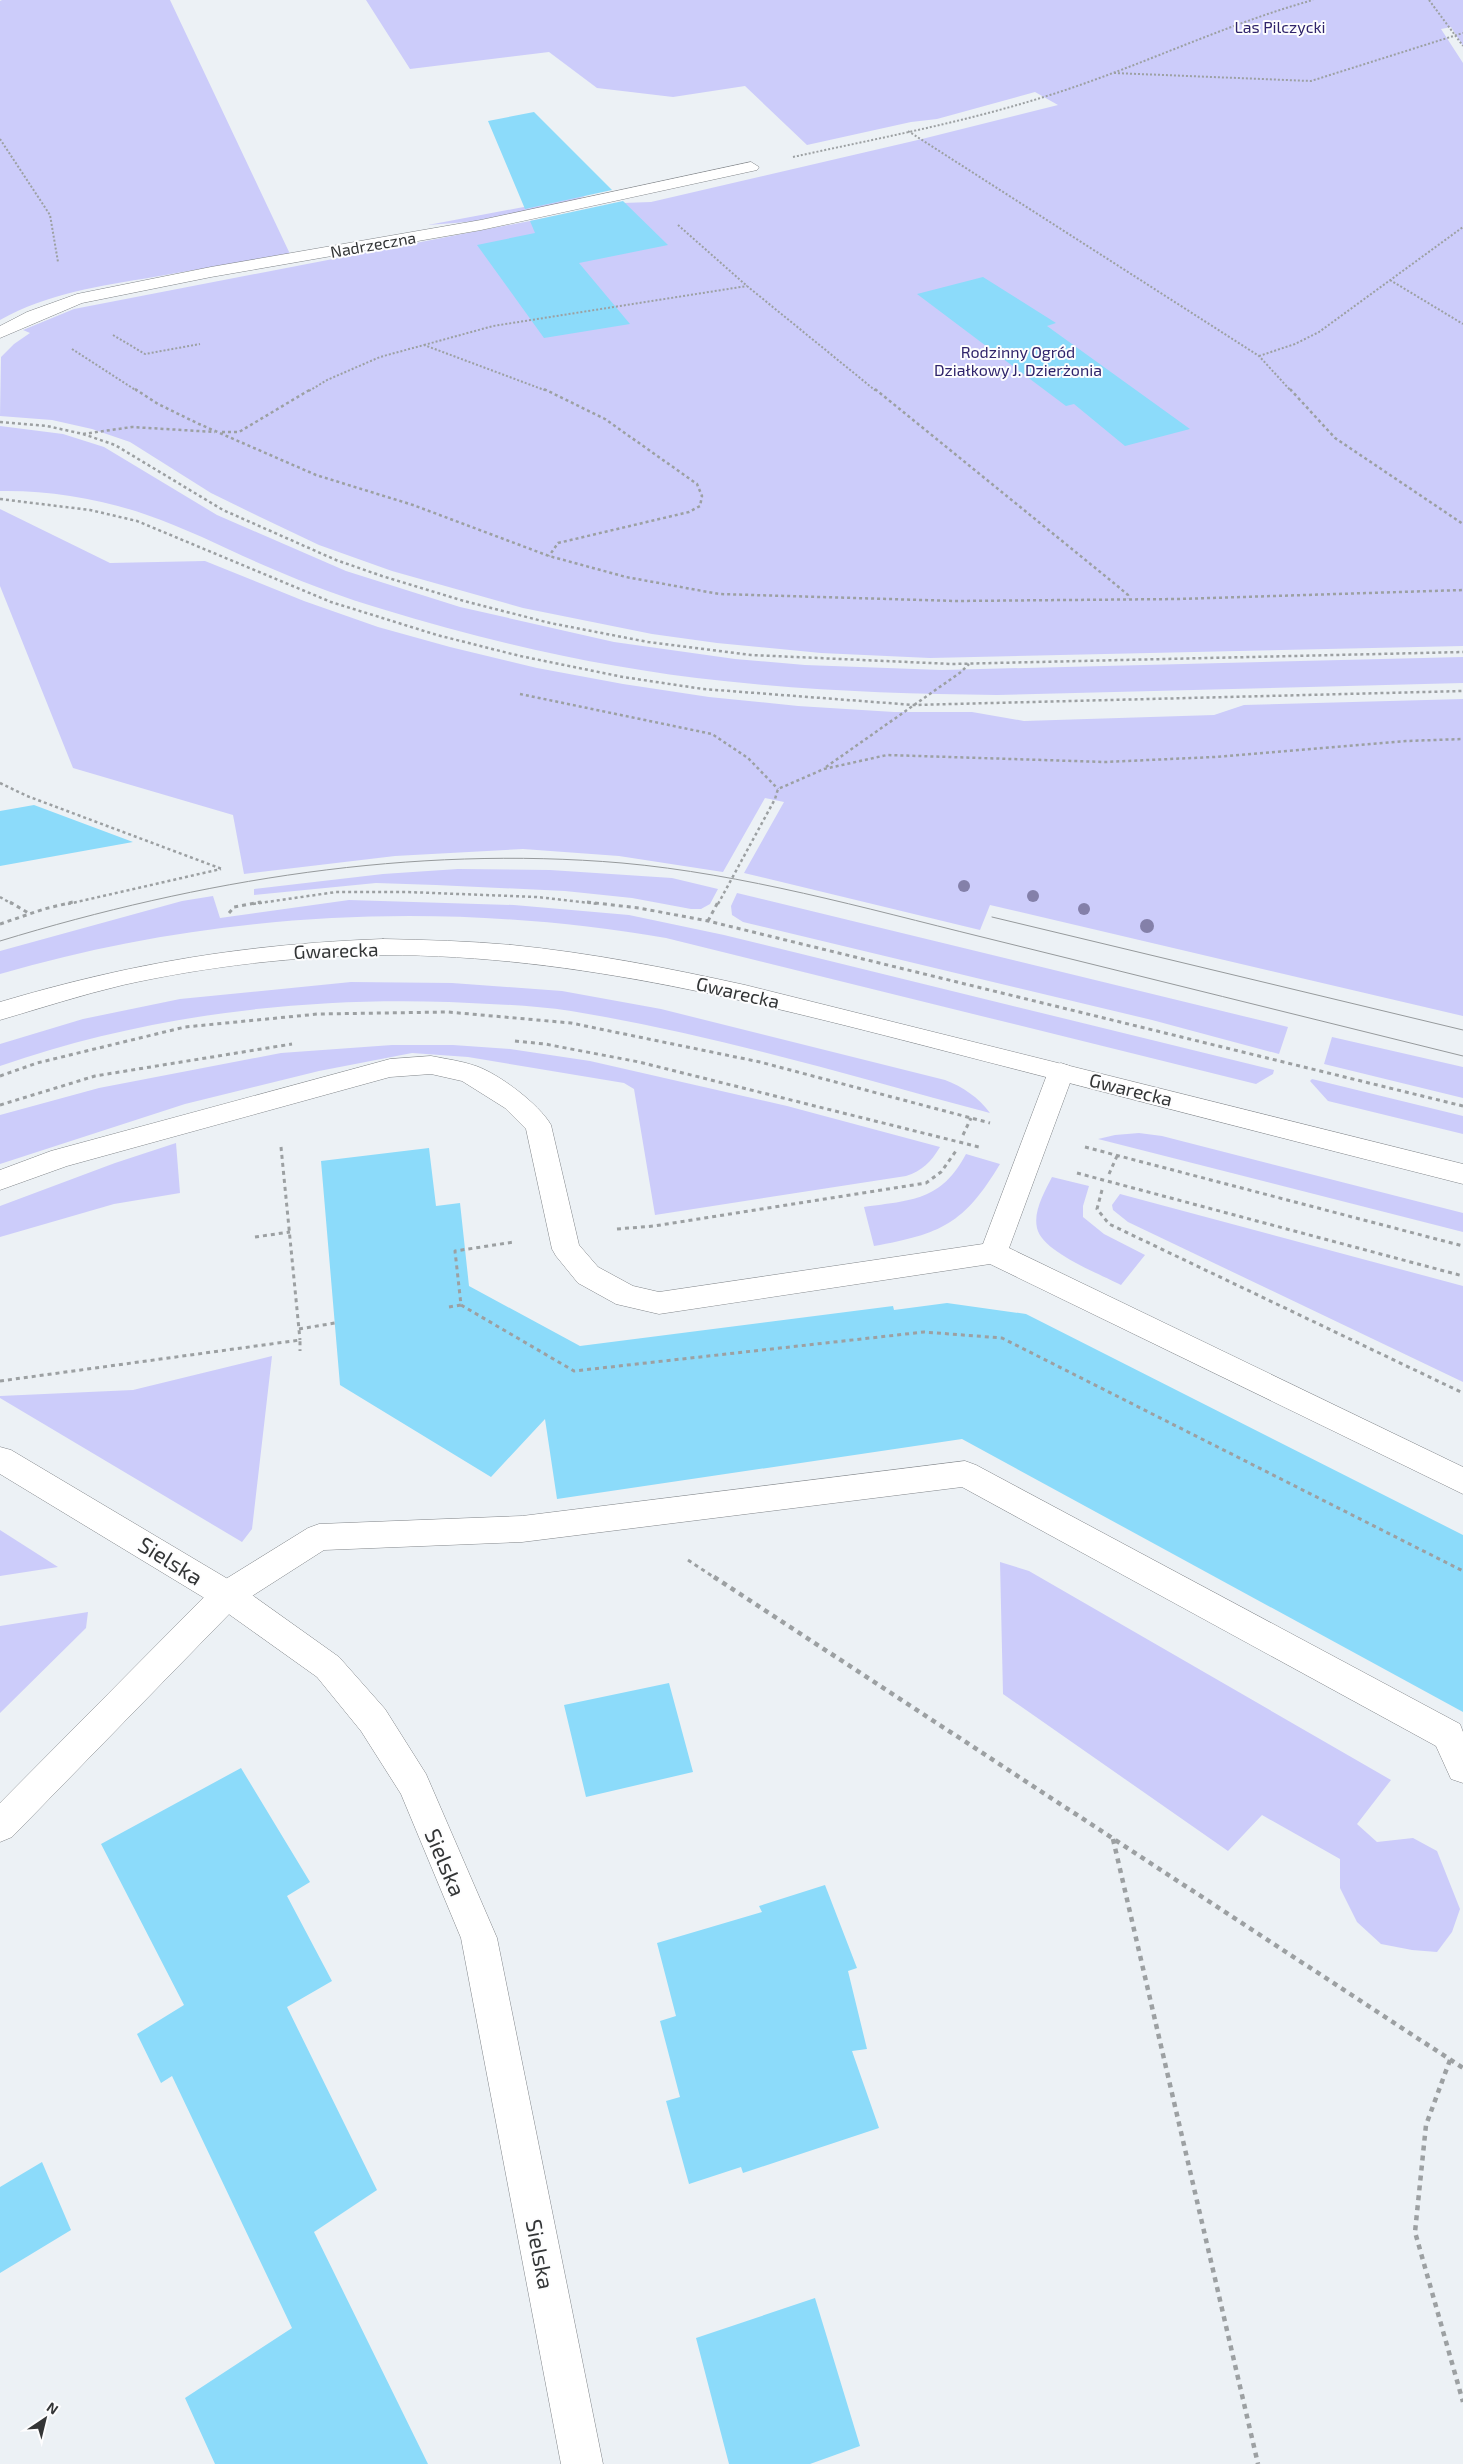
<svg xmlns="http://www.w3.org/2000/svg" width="1463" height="2464" viewBox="0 0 1463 2464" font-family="'Exo 2',sans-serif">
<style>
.green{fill:#ccccfa}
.building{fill:#8cdbfa}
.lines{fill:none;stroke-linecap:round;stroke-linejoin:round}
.lane-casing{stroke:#82868a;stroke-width:1}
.street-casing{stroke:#82868a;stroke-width:1}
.path-far3{stroke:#9ca0a2;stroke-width:2;stroke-dasharray:2 2;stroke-linecap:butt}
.path-far2{stroke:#9ca0a2;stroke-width:2.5;stroke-dasharray:3 3;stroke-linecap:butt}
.path-far1{stroke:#9ca0a2;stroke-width:3;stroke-dasharray:4 4;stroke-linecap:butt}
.path{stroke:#9ca0a2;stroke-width:4.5;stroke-dasharray:5 5;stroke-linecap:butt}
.lane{fill:#fff;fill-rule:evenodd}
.street{fill:#fff;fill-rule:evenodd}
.tram{stroke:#969a9c;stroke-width:1}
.tree{fill:#8480a9}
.labels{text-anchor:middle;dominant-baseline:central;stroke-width:4;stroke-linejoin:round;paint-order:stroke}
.far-park-label{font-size:16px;fill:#2f246b;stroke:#fdfdfe}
.far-street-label{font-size:16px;fill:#333536;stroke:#fdfdfe}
.street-label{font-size:19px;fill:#333536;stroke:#fdfdfe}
.near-street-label{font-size:22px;fill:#333536;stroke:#fdfdfe}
</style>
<rect width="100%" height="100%" fill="#ecf1f5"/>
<path class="green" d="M2,0H170L290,254C245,262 199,269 154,277C100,286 48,293 0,320V1Z
M366,0H1463V46L1451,27L1441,29L1463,63V646L930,658L821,653L717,643L652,634L523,608L392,571L319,545L258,516L211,493L130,442L92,429L52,420L0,416L1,357L14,344L30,333L23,330L74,309L623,203L651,202L922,139L1058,105L1035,92L937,119L911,122L807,145L745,86L673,97L597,88L549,52L410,69Z
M587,195C543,217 478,221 428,225Z
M0,426L63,434L104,447L217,515L346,571L460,607L614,642L735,659L805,665L942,670L1463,657V683L997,695C906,694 815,691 724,681C608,669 493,643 382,609C345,598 310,585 275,570C232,552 191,530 147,515C102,499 48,490 0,491Z
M0,509L110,563L205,561L304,601L378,627L450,647L537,668L623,684L709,697L798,706L894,712H972L1024,721L1214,715L1244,705L1463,699V1016L990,905L980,930L744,873L784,802L765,798L723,872L619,856L523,849L395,856L244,874L233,815L73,768L0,586Z
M458,869L550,870L672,878L718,889L710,904L701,909H691L632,898L565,891L436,885L376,883L254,895V889L383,874Z
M737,893L1288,1027L1279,1054L1152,1020L743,922L732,915L731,906Z
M213,896L220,918L349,900L514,905L629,915L724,935L1274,1070L1273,1074L1256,1084L666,938C444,900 216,911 0,974V951L182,901Z
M351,982L452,983L562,991L661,1009L945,1080C963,1087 978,1097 990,1113C851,1076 713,1034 571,1011C531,1005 490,1004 449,1002C298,997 144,1016 0,1066V1044L83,1019L180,999Z
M1332,1037L1463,1067V1098L1324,1064Z
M392,1045H453L510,1049L590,1061L787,1106L940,1147C931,1162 922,1171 906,1176L655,1215L634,1089L624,1083L468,1057L412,1053L319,1071L185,1104L0,1164V1115L99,1088L281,1053Z
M1312,1079L1463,1116V1134L1328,1101L1310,1081Z
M1139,1133L1162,1136L1463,1213V1232L1098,1139L1115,1135Z
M176,1143L180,1193L114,1204L0,1237V1206L115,1163Z
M966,1154L1000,1164C964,1224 941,1234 874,1246L864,1207C912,1200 941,1201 966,1154Z
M1052,1177L1089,1186L1083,1206V1217L1104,1234L1145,1255L1121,1285C1100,1274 1042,1252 1037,1228C1033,1211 1045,1191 1052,1177Z
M1120,1194L1463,1286V1382L1128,1222L1113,1210L1112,1205Z
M272,1356L252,1529L242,1542L0,1398V1396L133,1390Z
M0,1530L58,1567L0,1576Z
M1000,1562L1029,1571L1391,1780L1357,1824L1377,1842L1413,1838L1437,1851L1460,1909L1452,1932L1437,1952L1412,1950L1381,1944L1357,1922L1340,1888V1859L1262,1815L1228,1851L1003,1694Z
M88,1612L86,1628L0,1713V1626Z"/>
<path class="building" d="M534,112L612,190L525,209L488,121Z
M623,201L668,245L579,263L630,324L544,338L477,245L535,233L530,221Z
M983,277L1056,323L1047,326L1190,429L1125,446L1074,404L1066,406L917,294Z
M34,805L133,842L0,866V811Z
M429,1148L436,1206L460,1203L469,1286L580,1346L893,1306L894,1310L947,1303L1026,1314L1463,1535V1712L962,1439L557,1499L545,1419L491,1477L340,1385L321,1161Z
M669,1683L693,1772L586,1797L564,1705Z
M241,1768L310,1882L287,1896L332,1981L287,2007L377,2190L314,2232L428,2464H215L185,2398L292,2328L172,2076L161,2083L137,2034L184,2005L101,1844Z
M825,1885L857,1968L848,1971L867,2049L852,2051L879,2128L743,2173L741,2167L689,2184L666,2101L680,2097L660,2021L676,2016L657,1943L762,1912L759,1906Z
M42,2162L71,2230L0,2273V2187Z
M815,2298L860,2446L810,2464H729L696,2338Z"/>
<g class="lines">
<g class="lane-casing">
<path id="lane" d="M751,162L759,167L757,170L481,230L211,277L82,303L0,338V326L27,312L77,294L211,267L481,220Z
M431,1056C446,1059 462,1061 476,1066C499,1074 539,1104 551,1125L579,1245L598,1267L633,1286L659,1292L983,1244L1048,1072L1052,1066L1061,1063L1070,1066L1074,1072L1009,1248L1463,1467V1494L990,1264L659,1314L616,1304L578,1283L556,1256L552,1249L526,1129L505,1108L462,1081L431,1074L390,1077L67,1166L0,1190V1170L51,1151L390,1059Z
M965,1461L976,1465L1460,1724L1463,1732V1783L1451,1779L1436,1746L962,1487L522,1542L324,1550L238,1605L12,1837L0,1842V1803L216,1585L308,1528L319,1524L522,1516Z"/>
</g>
<g class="street-casing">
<path id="street" d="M383,939C426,940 469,941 512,945C591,953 668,968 745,985L1463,1164V1184C1293,1141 1123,1097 953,1053C767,1005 578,955 384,955C297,956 208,966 123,985C81,995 41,1008 0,1020V1002C131,963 246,944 383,939Z
M0,1447L11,1450L238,1585L339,1657L385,1709L426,1774L497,1938L603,2464H561L461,1938L401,1794L361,1731L317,1677L216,1605L0,1474Z"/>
</g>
<path class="path-far3" d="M1429,0L1463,46
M1114,73L1311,81L1463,33
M908,131L1259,356L1291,391
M0,139L50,215L58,262
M793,157C879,138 966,122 1050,95C1139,67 1223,25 1313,0
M678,225L747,286L876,391
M1390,280L1463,324
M113,335L145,354L200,344
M424,345L493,326L747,286
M72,349L137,391
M1259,356L1295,344L1319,332L1463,227
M309,391L327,380L380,357L424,345L547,391"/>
<path class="path-far2" d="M135,389L158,404L199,424L316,475L413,505L549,556L626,577L719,594L956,601L1179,599L1463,590
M544,389L605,419L697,484L702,496L700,506L689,512L558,543L549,556
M875,389L1115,584L1128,595V599
M1290,389L1335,438L1463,524
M0,422L47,426L83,434L115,445L223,510L336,560L382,576L464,601L550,623L648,642L751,655L952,664L1463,652
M222,432H239L311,389
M83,434L132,427L215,432
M0,499L90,510L137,521L331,602L437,635L520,656L623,677L703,689L914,705L1463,691
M520,694L712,734L748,758L778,789
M826,767L961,672L969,664
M0,783L27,796L222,869
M0,897L12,904
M68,904L221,869
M253,904L336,892H407L537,897L599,904
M718,904L775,799L778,789L824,769L887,755L1105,762L1214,757L1406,741L1463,739"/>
<path class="path-far1" d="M10,902L30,914
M587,902L639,908L708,921L1463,1106
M229,913L234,907L261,902
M708,921L718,902
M0,924L44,909L73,902
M515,1041L545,1044L639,1062L979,1147
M0,1076L37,1063L185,1027L318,1014L448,1012L571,1023L760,1062L990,1123
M0,1105L95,1076L292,1044
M963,1135L971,1118
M281,1147L300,1340
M1085,1147L1463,1246
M1077,1173L1463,1276
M1109,1174L1117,1156
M1102,1190L1097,1209L1109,1224L1463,1393
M617,1229L654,1226L926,1183L941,1172L956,1151
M255,1237L290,1232
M461,1305L574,1371L924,1332L1002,1338L1463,1571
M449,1307L461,1305L455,1251L514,1242
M299,1329L335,1323
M0,1381L300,1340V1351
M688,1560L715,1578"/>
<path class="path" d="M714,1577L1463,2068
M1113,1839L1258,2464
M1450,2060L1426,2125L1415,2232L1463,2402"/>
<use href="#lane" class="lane"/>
<use href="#street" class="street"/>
<path class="tram" d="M992,917L1463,1030
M0,941C200,880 412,845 622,863C744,874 864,908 982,937C1142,977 1303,1016 1463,1056"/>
</g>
<g class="tree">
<circle cx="964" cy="886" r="6"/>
<circle cx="1033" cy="896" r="6"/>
<circle cx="1084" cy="909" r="6"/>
<circle cx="1147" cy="926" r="7"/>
</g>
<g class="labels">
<g class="far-park-label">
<text x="1280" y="26">Las Pilczycki</text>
<text x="1018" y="351">Rodzinny Ogród<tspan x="1018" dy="18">Działkowy J. Dzierżonia</tspan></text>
</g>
<g class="far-street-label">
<text transform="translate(373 244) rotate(-10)">Nadrzeczna</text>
</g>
<g class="street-label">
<text transform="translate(336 950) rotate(-2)">Gwarecka</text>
<text transform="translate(738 992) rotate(13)">Gwarecka</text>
<text transform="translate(1131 1089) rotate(14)">Gwarecka</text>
</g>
<g class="near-street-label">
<text transform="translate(171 1560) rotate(32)">Sielska</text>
<text transform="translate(446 1862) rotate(67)">Sielska</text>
<text transform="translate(541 2254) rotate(79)">Sielska</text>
</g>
</g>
<g transform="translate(45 2419) rotate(35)" stroke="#fdfdfe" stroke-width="4" paint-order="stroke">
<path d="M0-4L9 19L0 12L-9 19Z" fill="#333536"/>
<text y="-8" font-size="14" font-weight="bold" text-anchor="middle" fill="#333536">N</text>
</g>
</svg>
